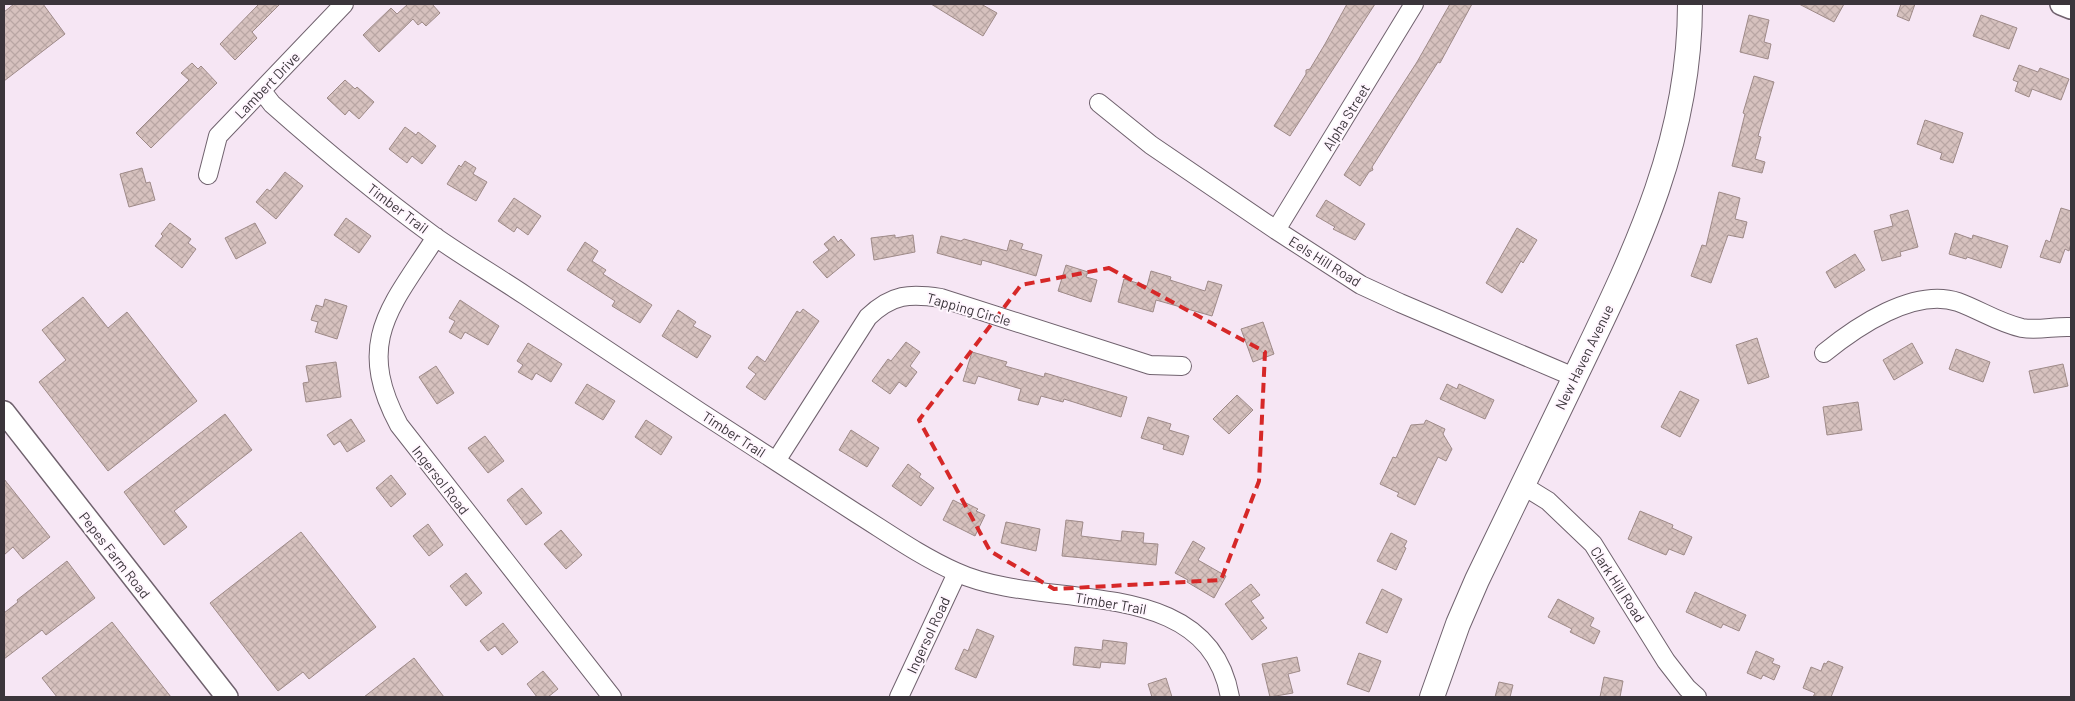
<svg xmlns="http://www.w3.org/2000/svg" width="2075" height="701" viewBox="0 0 2075 701" font-family="Barlow,sans-serif">
<style>
.building{fill:url(#building-cross-hatch);stroke:#9e8a88}
.lines{fill:none;stroke-linecap:round;stroke-linejoin:round}
.minor-casing{stroke:#70626e;stroke-width:20}
.tertiary-casing{stroke:#70626e;stroke-width:24}
.secondary-casing{stroke:#70626e;stroke-width:26}
.minor{stroke:#fff;stroke-width:18}
.tertiary{stroke:#fff;stroke-width:21}
.secondary{stroke:#fff;stroke-width:24}
.marked{fill:none;stroke:#d62828;stroke-width:4;stroke-dasharray:10 6;stroke-linejoin:round}
.labels{text-anchor:middle;dominant-baseline:central;stroke-width:4;stroke-linejoin:round;paint-order:stroke}
.street-label{font-size:14px;fill:#3b353b;stroke:#fff6fe}
</style>
<defs>
<pattern id="building-cross-hatch" width="8" height="8" patternUnits="userSpaceOnUse" patternTransform="scale(1.25)"><rect width="8" height="8" fill="#d6c1be"/><path d="M0 0l8 8M0 8l8-8" fill="none" stroke="#b9a6a4"/></pattern>
</defs>
<rect width="100%" height="100%" fill="#f6e6f4"/>
<path class="building" d="M14,4H43L65,34L4,81V12Z
M259,4H280L252,32L257,38L235,60L220,44Z
M408,4H432L440,13L426,26L422,22L418,25L413,19L379,52L363,35L391,8L397,14Z
M931,4H981L997,13L983,36Z
M1347,4H1375L1290,136L1274,126L1306,74V70L1310,69L1325,44Z
M1450,4H1472L1440,63L1438,62L1379,156L1372,167L1373,170L1369,172L1360,186L1344,175L1417,62Z
M1799,4H1844L1834,22Z
M1901,4H1915L1909,21L1897,16Z
M1749,15L1769,20L1764,42L1771,44L1768,59L1740,52Z
M1981,15L2017,28L2009,49L1973,36Z
M192,63L198,69L201,66L217,83L151,148L136,133L189,80L181,73Z
M2019,65L2038,72L2040,68L2069,79L2061,100L2032,89L2029,97L2015,91L2018,82L2013,80Z
M1754,76L1774,82L1758,136L1761,137L1755,159L1765,162L1762,173L1732,166L1745,114L1743,113Z
M345,80L355,89L357,87L374,102L359,119L349,110L345,115L327,98Z
M1925,120L1963,133L1953,163L1940,159L1942,153L1917,144Z
M405,127L416,135L418,132L436,146L422,164L412,156L407,163L389,149Z
M465,161L476,168L473,174L487,182L476,201L447,184L459,165L461,167Z
M142,168L146,183L150,182L155,200L129,207L120,174Z
M285,172L303,186L276,219L256,202L267,189L270,191Z
M1719,192L1740,198L1735,219L1747,222L1743,238L1728,235L1711,283L1691,276L1702,245L1706,246Z
M514,198L541,216L528,235L517,227L514,232L498,221Z
M1326,200L1365,224L1355,240L1333,229L1335,227L1316,216Z
M2061,208L2071,211V243L2069,251L2065,249L2060,263L2040,257L2046,240L2050,242Z
M1908,210L1918,247L1900,252L1901,256L1882,261L1874,231L1893,226L1890,215Z
M346,218L371,236L359,253L334,235Z
M170,223L191,239L188,243L196,249L182,268L155,246L163,236L161,234Z
M255,223L266,243L236,259L225,238Z
M1517,228L1537,240L1523,263L1521,261L1502,293L1486,283Z
M1955,233L1972,239L1973,235L2008,246L2001,268L1967,257L1966,259L1949,254Z
M895,235V238L913,235L915,252L874,260L871,238Z
M834,236L838,242L841,239L855,255L827,278L813,262L829,250L824,244Z
M941,236L961,241L964,239L1007,251L1010,240L1023,244L1021,249L1042,255L1036,276L982,260L981,265L937,253Z
M585,242L598,251L592,261L606,270L603,274L652,305L640,323L612,306L615,301L567,270Z
M1855,254L1865,270L1835,288L1826,272Z
M1066,265L1088,272L1086,277L1097,280L1091,302L1058,291Z
M1151,271L1171,277L1170,280L1205,291L1208,281L1222,285L1212,316L1156,300L1153,312L1118,302L1124,279L1147,286Z
M83,297L108,328L127,312L197,401L108,471L39,382L66,360L42,330Z
M325,299L347,306L337,339L315,332L318,322L311,320L316,305L323,307Z
M460,300L499,326L488,345L465,332L461,339L449,332L455,321L449,318Z
M803,309L819,321L765,400L746,387L756,374L748,368L757,356L765,362L797,311L800,313Z
M678,310L696,322L693,326L711,336L697,358L662,336Z
M1263,322L1274,354L1253,362L1241,329Z
M1757,338L1769,377L1748,384L1736,345Z
M906,342L920,352L910,366L917,372L906,387L899,382L890,394L872,381L888,359L891,361Z
M528,343L562,364L551,382L536,373L532,380L518,372L523,365L517,361Z
M1912,343L1923,363L1894,380L1883,360Z
M1956,349L1990,362L1983,382L1949,369Z
M972,352L1007,362L1005,366L1044,377L1045,373L1127,397L1121,417L1064,399L1063,402L1041,396L1038,405L1018,400L1021,389L978,376L975,384L963,381Z
M336,362L341,397L306,402L303,383L309,382L306,366Z
M2063,364L2068,386L2034,393L2029,371Z
M436,366L454,393L437,404L419,377Z
M587,384L615,401L603,420L575,403Z
M1447,384L1457,389L1459,384L1494,400L1485,419L1440,399Z
M1680,391L1699,400L1680,437L1661,427Z
M1237,395L1253,410L1229,434L1213,419Z
M1858,402L1862,430L1827,435L1823,407Z
M225,414L252,450L174,511L187,527L164,545L124,492Z
M1148,417L1171,424L1169,430L1189,436L1183,455L1163,449L1164,445L1141,438Z
M351,419L365,441L347,452L340,441L334,445L327,435Z
M646,420L672,437L661,455L635,437Z
M1426,420L1445,429L1443,434L1452,449L1446,461L1438,457L1415,505L1397,496L1399,493L1380,484L1393,457L1396,458L1411,425L1424,424Z
M851,430L879,448L867,467L839,450Z
M485,436L504,461L488,473L468,448Z
M908,464L921,474L919,477L934,488L921,506L892,486Z
M391,475L406,494L391,507L376,488Z
M4,479L50,537L23,559L13,547L4,555Z
M522,488L542,513L526,525L507,500Z
M953,500L963,505L964,502L978,509L976,511L985,515L975,536L943,520Z
M1640,511L1673,525L1672,528L1692,537L1684,555L1669,549L1666,555L1628,539Z
M1066,520L1083,522L1081,536L1121,541L1122,531L1144,533L1143,543L1158,544L1156,565L1062,556Z
M1006,522L1040,529L1036,551L1001,543Z
M428,524L443,545L429,556L413,536Z
M561,530L582,555L566,569L544,544Z
M301,532L376,627L309,679L303,672L278,691L210,603Z
M1391,533L1407,541L1404,547L1406,548L1396,570L1377,561Z
M1193,541L1205,548L1198,560L1226,576L1214,598L1187,582L1188,580L1175,573Z
M67,561L95,598L46,635L42,630L4,659V613L18,602L17,600Z
M466,573L482,593L466,606L450,586Z
M1251,584L1260,595L1251,601L1264,618L1260,620L1267,628L1252,640L1225,604Z
M1382,589L1402,599L1387,633L1366,623Z
M1695,592L1746,615L1739,631L1723,624L1721,628L1686,612Z
M1558,599L1594,618L1590,626L1600,631L1594,644L1570,632L1572,629L1548,617Z
M112,622L171,697H57L42,678Z
M503,623L518,642L502,655L495,646L488,651L480,641Z
M977,629L994,636L976,678L955,669L964,649L968,651Z
M1103,640L1127,643L1125,664L1101,662L1100,668L1073,665L1075,647L1102,650Z
M1756,651L1774,659L1772,663L1780,666L1774,680L1763,675L1761,679L1747,673Z
M1359,653L1381,661L1369,692L1347,684Z
M1297,657L1300,671L1288,674L1293,693L1270,697L1262,664Z
M414,658L444,697H364Z
M1828,661L1843,667L1831,697H1813L1815,693L1803,688L1811,667L1821,671L1824,663L1826,664Z
M543,671L558,689L548,697H537L527,684Z
M1604,677L1623,681L1620,697H1600Z
M1166,678L1172,697H1152L1148,684Z
M1499,682L1513,685L1510,697H1495Z"/>
<g class="lines">
<g class="minor-casing">
<path id="minor" d="M262,91L272,104C324,150 378,195 434,236C464,257 496,276 526,296C584,335 642,373 700,412C752,446 804,479 856,513C888,533 920,556 956,572C1044,613 1207,570 1230,697
M1099,103L1151,145L1276,230L1361,285L1400,303L1574,377
M208,175L218,136L344,4
M1276,230L1414,4
M436,237C391,307 354,341 399,425L612,697
M1824,353C1856,327 1914,287 1958,302C1980,310 1999,323 2022,328C2038,331 2055,326 2071,327
M776,461L868,317C892,294 910,293 941,298L1150,365L1182,366
M1522,485L1548,501L1593,544L1666,661L1687,688L1697,697
M899,697L957,573"/>
</g>
<g class="tertiary-casing">
<path id="tertiary" d="M2061,4L2071,8
M4,412L227,697"/>
</g>
<g class="secondary-casing">
<path id="secondary" d="M1432,697L1458,624L1477,580C1509,513 1541,446 1574,379C1633,256 1690,144 1690,4"/>
</g>
<use href="#minor" class="minor"/>
<use href="#tertiary" class="tertiary"/>
<use href="#secondary" class="secondary"/>
</g>
<path class="marked" d="M1109,268L1265,352L1259,481L1221,580L1054,589L990,551L919,420L1021,285Z"/>
<g class="labels">
<g class="street-label">
<text transform="translate(267 85) rotate(-46)">Lambert Drive</text>
<text transform="translate(1346 117) rotate(-58)">Alpha Street</text>
<text transform="translate(398 208) rotate(37)">Timber Trail</text>
<text transform="translate(1325 261) rotate(32)">Eels Hill Road</text>
<text transform="translate(969 309) rotate(16)">Tapping Circle</text>
<text transform="translate(1584 357) rotate(-64)">New Haven Avenue</text>
<text transform="translate(734 434) rotate(33)">Timber Trail</text>
<text transform="translate(441 480) rotate(52)">Ingersol Road</text>
<text transform="translate(115 555) rotate(52)">Pepes Farm Road</text>
<text transform="translate(1618 584) rotate(57)">Clark Hill Road</text>
<text transform="translate(1111 603) rotate(10)">Timber Trail</text>
<text transform="translate(928 635) rotate(-65)">Ingersol Road</text>
</g>
</g>
<rect width="2075" height="701" fill="none" stroke="#3b353b" stroke-width="10"/>
</svg>
